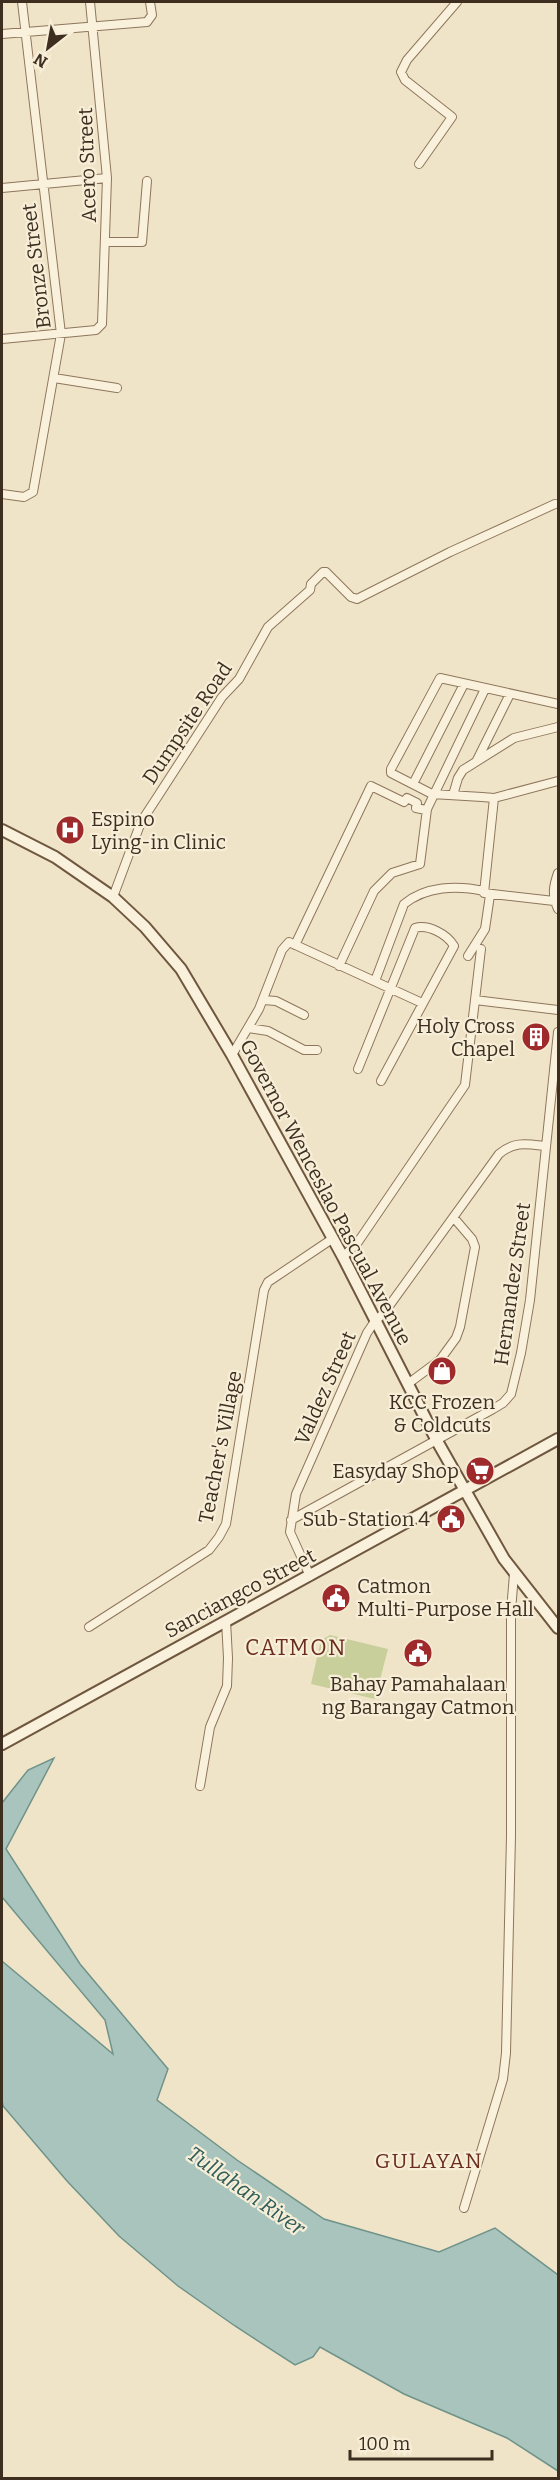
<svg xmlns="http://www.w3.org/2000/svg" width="560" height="2480" viewBox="0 0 560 2480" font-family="Bitter,serif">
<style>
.green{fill:#c9cf9b}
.water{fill:#a9c4bc;stroke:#6f938a;stroke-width:1.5}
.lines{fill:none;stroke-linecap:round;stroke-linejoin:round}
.street-casing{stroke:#8d765c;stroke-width:10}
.secondary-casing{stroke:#6f573f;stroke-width:14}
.street{stroke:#faf1dc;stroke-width:8}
.secondary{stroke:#faf1dc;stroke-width:10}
.labels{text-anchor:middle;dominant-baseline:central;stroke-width:4.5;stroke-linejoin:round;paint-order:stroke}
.street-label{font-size:20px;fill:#3d2e20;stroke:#f7eed8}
.poi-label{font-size:20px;fill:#3d2e20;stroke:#f7eed8;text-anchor:end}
.neighbourhood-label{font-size:21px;letter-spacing:1.5px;fill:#6b2e1e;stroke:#f7eed8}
.water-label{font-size:21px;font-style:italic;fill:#2f5d5a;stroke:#f7eed8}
.quarter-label{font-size:22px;letter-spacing:1.5px;fill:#6b2e1e;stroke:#f7eed8}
</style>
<rect width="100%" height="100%" fill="#f0e4c8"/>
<path class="green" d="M330,1635L388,1649L375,1699L311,1684L321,1640Z"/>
<path class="water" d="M54,1758L6,1849L80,1964L168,2069L157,2100L237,2160L324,2219L439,2252L495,2228L558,2275V2471L507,2438L404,2394L320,2347L313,2357L295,2365L235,2326L178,2286L119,2236L67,2181L3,2106L2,2100V1961L113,2054L105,2020L2,1897V1803L28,1770Z"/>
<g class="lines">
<g class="street-casing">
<path id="street" d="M2,34L147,22L152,15L150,2
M419,164L452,117L405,80L401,72L407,60L457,2
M2,188L107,178
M106,242H142L147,181
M2,339L96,330L102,324L107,178L90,2
M54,378L117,388
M2,494L24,497L33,492L61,334L22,2
M558,704L440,678L391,769V773L432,794L482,797L494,798L558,781
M477,760L510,694
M413,784L464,684
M453,795L458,778L463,770L514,738L558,727
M494,798L484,893L554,901
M558,873C553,887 552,895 558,909
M113,897L141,822L158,796L222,697L239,679L268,627L310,590L311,584L323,572H326L351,597L357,599L450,552L555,504
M295,945L371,786L404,802L407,798L417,803L416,808L426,810
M468,956L485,929L490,895
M339,966L374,891L392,873L420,864L427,809L485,689
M375,981L404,904C426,886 457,885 484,891
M263,1000L276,1001L304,1015
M475,1000L558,1010
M248,1028L268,1031L304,1050H317
M232,1055L259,1009L282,950L289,942L422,1003
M358,1069L415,928C428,924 447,934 454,946L381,1081
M343,1257L358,1242L465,1085L481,949
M409,1383L440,1360L456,1338L460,1327L475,1247L472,1239L454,1218
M291,1520L493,1409L503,1403L511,1394L521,1353L530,1300L558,1032
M310,1576L290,1532L296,1494L367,1333L375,1321L384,1313L499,1154C514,1141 527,1144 545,1146
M89,1627L209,1550L219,1537L226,1524L264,1290L268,1282L332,1239
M200,1786L210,1727L227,1686L228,1658L226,1621
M464,2208L503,2079L506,2053L511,1836V1611L514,1574"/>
</g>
<g class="secondary-casing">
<path id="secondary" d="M2,830L55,857L113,897L145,927L181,969L232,1055L343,1257L437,1441L504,1559L558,1628
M2,1744L558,1439"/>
</g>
<use href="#street" class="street"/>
<use href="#secondary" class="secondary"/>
</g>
<defs>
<g id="hospital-disc" transform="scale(1.5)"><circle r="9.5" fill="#9e2a2b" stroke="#f7eed8"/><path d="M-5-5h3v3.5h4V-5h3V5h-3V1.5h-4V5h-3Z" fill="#fff"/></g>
<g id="building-disc" transform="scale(1.5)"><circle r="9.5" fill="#9e2a2b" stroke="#f7eed8"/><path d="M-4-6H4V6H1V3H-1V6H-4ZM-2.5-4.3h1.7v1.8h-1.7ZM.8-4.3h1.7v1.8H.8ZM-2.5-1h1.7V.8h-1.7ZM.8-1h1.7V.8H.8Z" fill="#fff"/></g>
<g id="shop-disc" transform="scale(1.5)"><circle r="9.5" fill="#9e2a2b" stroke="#f7eed8"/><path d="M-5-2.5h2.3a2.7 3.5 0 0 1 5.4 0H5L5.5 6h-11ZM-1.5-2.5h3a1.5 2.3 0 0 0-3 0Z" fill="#fff"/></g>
<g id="supermarket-disc" transform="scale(1.5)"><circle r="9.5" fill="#9e2a2b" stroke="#f7eed8"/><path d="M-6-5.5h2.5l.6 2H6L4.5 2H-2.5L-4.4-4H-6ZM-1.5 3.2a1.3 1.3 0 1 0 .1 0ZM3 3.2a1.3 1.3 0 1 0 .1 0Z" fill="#fff"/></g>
<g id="civic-disc" transform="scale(1.5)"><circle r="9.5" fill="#9e2a2b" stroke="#f7eed8"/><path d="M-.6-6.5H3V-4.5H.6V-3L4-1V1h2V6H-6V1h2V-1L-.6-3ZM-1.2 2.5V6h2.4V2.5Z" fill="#fff"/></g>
</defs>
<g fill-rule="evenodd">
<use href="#hospital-disc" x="70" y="830"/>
<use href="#building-disc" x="536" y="1037"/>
<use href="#shop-disc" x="442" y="1371"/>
<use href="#supermarket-disc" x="480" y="1471"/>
<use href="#civic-disc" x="451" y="1519"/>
<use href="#civic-disc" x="336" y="1598"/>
<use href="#civic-disc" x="418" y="1653"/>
</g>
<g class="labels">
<g class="street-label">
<text transform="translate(87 165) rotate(-92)">Acero Street</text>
<text transform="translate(36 266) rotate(-97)">Bronze Street</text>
<text transform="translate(187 723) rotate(-56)">Dumpsite Road</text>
<text transform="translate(326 1192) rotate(62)">Governor Wenceslao Pascual Avenue</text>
<text transform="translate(512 1284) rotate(-82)">Hernandez Street</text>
<text transform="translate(325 1388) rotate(-66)">Valdez Street</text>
<text transform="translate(220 1447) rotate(-79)">Teacher's Village</text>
<text transform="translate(240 1593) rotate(-28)">Sanciangco Street</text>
</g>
<g class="poi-label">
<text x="91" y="819" text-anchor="start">Espino<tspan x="91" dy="23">Lying-in Clinic</tspan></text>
<text x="515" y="1026">Holy Cross<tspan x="515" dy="23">Chapel</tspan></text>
<text x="442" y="1402" text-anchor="middle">KCC Frozen<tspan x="442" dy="23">&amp; Coldcuts</tspan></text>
<text x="459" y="1471">Easyday Shop</text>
<text x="430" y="1519">Sub-Station 4</text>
<text x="357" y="1586" text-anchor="start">Catmon<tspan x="357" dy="23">Multi-Purpose Hall</tspan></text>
<text x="418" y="1684" text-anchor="middle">Bahay Pamahalaan<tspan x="418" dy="23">ng Barangay Catmon</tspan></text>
</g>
<g class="neighbourhood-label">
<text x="429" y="2161">GULAYAN</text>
</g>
<g class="water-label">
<text transform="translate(246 2191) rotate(35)">Tullahan River</text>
</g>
<g class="quarter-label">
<text x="296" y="1647">CATMON</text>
</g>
</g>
<rect width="560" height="2480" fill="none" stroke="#3d2e20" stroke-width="6"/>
<g transform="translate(48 48) rotate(211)" stroke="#f7eed8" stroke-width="4.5" paint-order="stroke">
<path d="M0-4.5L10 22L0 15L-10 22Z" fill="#3d2e20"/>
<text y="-9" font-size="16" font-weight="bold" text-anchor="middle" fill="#3d2e20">N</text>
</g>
<path d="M350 2450v9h142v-9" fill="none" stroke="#3d2e20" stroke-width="3"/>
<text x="359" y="2450" font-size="18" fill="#3d2e20" stroke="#f7eed8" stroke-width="4.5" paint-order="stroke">100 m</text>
</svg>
